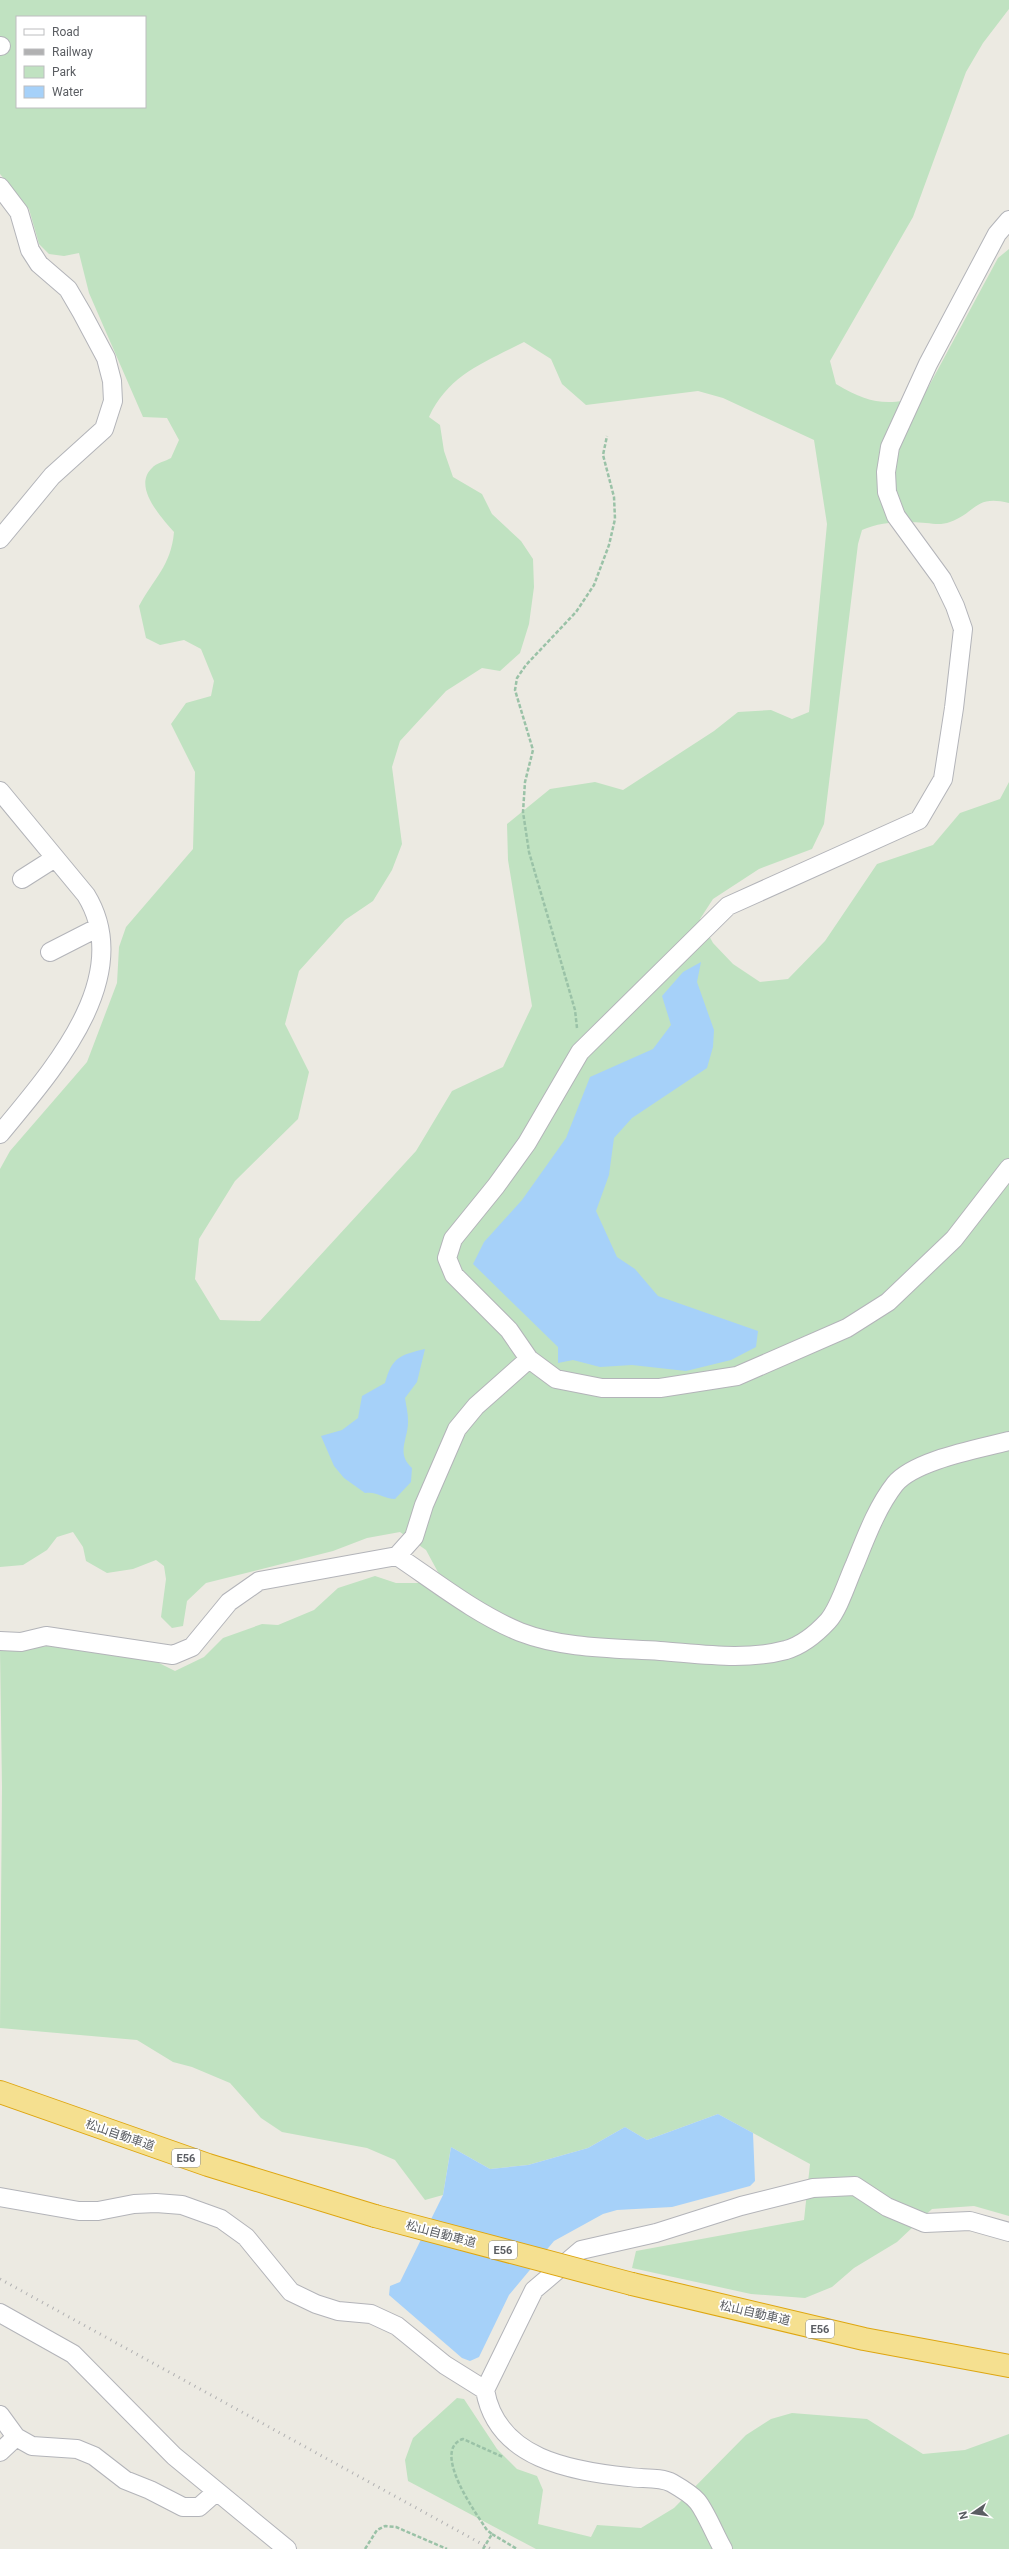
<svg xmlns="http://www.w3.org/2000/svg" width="1009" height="2549" viewBox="0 0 1009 2549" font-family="Roboto,'Noto Sans JP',sans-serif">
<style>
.green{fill:#c0e2c1;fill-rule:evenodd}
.water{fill:#a6d1f9}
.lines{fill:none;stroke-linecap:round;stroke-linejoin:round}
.street-casing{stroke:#b3b4b9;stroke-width:20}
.highway-casing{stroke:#dea610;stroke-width:24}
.path{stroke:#9ac2a7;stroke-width:2.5;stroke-dasharray:4 2;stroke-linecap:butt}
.street{stroke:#fff;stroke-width:18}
.highway{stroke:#f5e090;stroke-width:22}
.rail{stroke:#b1b1b2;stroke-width:3;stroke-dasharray:1 5;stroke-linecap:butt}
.highway-bridge-casing{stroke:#dea610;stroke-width:24;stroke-linecap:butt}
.highway-bridge{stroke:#f5e090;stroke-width:22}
.labels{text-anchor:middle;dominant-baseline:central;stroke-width:3.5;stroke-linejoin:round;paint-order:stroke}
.shield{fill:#fff;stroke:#8c8e91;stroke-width:1}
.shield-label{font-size:11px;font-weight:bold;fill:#5a5d62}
.street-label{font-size:12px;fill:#5a5d62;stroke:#fff}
</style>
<rect width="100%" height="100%" fill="#eceae2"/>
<path class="green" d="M0,0H1009V9L983,43L966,72L913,217L830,361L836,384C870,404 885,406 923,397L998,258L1009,249V503C975,494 976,513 950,522C942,525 935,524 926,523C905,521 882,521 862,530L858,544L824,824L812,849L759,869L713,899L700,919L713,943L733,964L760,982L788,979L825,941L877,864L933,845L960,813L1000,799L1009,782V2216L974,2206L932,2209L897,2242L854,2268L832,2287L805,2298L751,2294L632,2268L636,2251L804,2220L810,2164L718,2114L647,2140L625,2127L588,2148L528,2165L490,2169L451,2147L443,2195L425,2200L395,2160L367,2148L282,2132L261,2118L230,2083L192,2067L173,2062L137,2040L0,2028L2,1787L0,1650L49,1646L157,1662L175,1671L204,1657L223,1638L262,1624L278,1625L314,1610L338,1588L375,1576L396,1583H431L439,1574L426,1550L400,1532L367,1538L333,1551L206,1583L187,1601L183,1626L172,1628L161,1617L166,1579L164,1566L156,1560L133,1569L107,1573L86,1561L83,1547L73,1532L57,1537L47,1550L23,1565L0,1567V1169L10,1151L87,1062L117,983L119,947L126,927L193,849L195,772L171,724L186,703L211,696L214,681L201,649L184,640L160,645L146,638L139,606C154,578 171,566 174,532C162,518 132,487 152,468C156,463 166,461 171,458L179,440L167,418L143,417L89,293L79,253L64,256L49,254L39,244L29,209L0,174ZM17,17H145V107H17ZM524,342L551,359L562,384L586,405L698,391L723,398L814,440L827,524L809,712L792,719L771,710L738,712L714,731L623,790L595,782L550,789L507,824L508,860L532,1006L503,1067L452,1091L416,1151L260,1321L220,1320L195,1279L199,1239L235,1181L298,1119L309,1072L285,1024L299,971L345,920L373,901L392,870L402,844L392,767L400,741L446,691L482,668L500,671L520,653L529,624L534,587L533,559L521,541L492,514L482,494L453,477L444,451L440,425L429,417C448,375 485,362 524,342Z
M457,2398L464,2399L497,2449L517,2469L537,2476L543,2490L538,2524L591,2537L597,2525L641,2528L674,2508L746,2435L771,2419L792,2413L867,2419L923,2454L965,2450L1009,2434V2549H536L408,2481L405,2460L413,2438Z"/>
<path class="water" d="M701,962L697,982L714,1030L713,1047L707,1068L632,1118L614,1138L609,1175L596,1211L617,1257L635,1269L658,1296L758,1331L756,1347L731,1360L686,1371L632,1365L600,1367L573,1360L558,1363V1347L473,1264L484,1242L522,1200L566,1138L590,1077L653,1049L671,1025L662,996L683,972Z
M425,1349L417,1382L405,1398C406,1405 408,1413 408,1420C409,1438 395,1453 412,1468L411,1482L395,1499C384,1499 377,1491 365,1493L344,1478L334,1466L321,1436L342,1430L358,1418L362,1396L385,1383C392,1357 400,1355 425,1349Z
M718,2114L753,2133L755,2181L750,2186L672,2207L617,2210L603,2214L554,2241L509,2295L479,2357L470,2361L462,2358L389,2295L390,2286L400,2282L443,2195L451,2147L490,2169L528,2165L588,2148L625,2127L647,2140Z"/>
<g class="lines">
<g class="street-casing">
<path id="street" d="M0,46H1
M0,187L19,212L30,250L39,264L68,289L82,313L106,358L112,381L113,401L104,429L52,476L0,539
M1009,220L997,234L928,364L890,447L886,472L887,492L896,516L942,579L955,606L963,629L954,708L943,779L919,820L728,906L580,1052L527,1143L496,1186L453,1239L447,1258L454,1275L509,1330L529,1359L556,1379L602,1388H660L737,1376L847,1328L888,1302L954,1239L1009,1168
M0,791L86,895C137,978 50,1073 0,1134
M22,879L55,858
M50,952L99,927
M397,1556C436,1582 476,1614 520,1632C564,1649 614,1648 660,1651C701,1654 745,1661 786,1650C803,1645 816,1634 828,1621C839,1609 848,1579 855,1564C866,1537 877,1507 895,1484C915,1460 979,1449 1009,1441
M0,1641L21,1642L46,1636L173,1655L192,1647L229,1602L259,1581L397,1556L414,1537L424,1505L457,1429L476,1406L529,1359
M0,2197L79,2211H98L134,2204L156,2203L182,2205L221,2219L246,2237L291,2292L316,2304L338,2311L371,2314L397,2326L445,2365L485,2390
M0,2313L73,2354L174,2456L287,2549
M0,2415L16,2437L32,2446L77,2449L94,2456L125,2480L150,2490L183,2507H199L216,2492
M0,2452L16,2437
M723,2549C716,2537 705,2510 697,2501C691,2494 679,2487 672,2483C661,2477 641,2479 629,2477C571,2471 497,2459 485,2390L534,2290L581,2250L656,2233L741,2206L813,2188L855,2186L887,2207L925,2223L970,2221L1009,2232"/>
</g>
<g class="highway-casing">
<path id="highway" d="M0,2092L208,2165L375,2216
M632,2284L864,2339L1009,2366"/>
</g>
<path class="path" d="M577,1028L575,1010L529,852L523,812L525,782L533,750L515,690L517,678L526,665L576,612L594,585L609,545L615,519L614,497L603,455L607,436
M492,2534L517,2549
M365,2549L377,2530L385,2526L396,2527L447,2549
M483,2549L492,2534L487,2530C477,2515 430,2450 463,2439L503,2457"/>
<use href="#street" class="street"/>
<use href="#highway" class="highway"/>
<path class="rail" d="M0,2279L491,2549"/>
<g class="highway-bridge-casing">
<path id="highway-bridge" d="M375,2216L632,2284"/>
</g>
<use href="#highway-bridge" class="highway-bridge"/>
</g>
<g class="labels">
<g class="shield">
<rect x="172" y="2149" width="28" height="18" rx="3"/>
<rect x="489" y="2241" width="28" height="18" rx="3"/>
<rect x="806" y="2320" width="28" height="18" rx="3"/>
</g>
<g class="shield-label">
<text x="186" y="2158">E56</text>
<text x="503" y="2250">E56</text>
<text x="820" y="2329">E56</text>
</g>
<g class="street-label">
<text transform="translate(120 2135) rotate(19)">松山自動車道</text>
<text transform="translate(441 2234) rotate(15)">松山自動車道</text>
<text transform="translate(755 2313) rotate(13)">松山自動車道</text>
</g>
</g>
<rect x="16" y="16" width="130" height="92" fill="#ffffff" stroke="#bdbec0"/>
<rect x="24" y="29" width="20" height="6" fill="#ffffff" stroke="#bdbec0"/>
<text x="52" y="36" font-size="12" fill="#5a5d62">Road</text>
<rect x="24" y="49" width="20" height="6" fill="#b1b1b2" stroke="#bdbec0"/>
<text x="52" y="56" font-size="12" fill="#5a5d62">Railway</text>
<rect x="24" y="66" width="20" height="12" fill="#c0e2c1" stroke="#bdbec0"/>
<text x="52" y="76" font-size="12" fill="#5a5d62">Park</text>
<rect x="24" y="86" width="20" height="12" fill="#a6d1f9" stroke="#bdbec0"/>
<text x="52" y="96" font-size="12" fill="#5a5d62">Water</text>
<g transform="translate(973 2513) rotate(257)" stroke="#ffffff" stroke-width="3" paint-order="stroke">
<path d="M0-3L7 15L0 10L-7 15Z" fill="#5a5d62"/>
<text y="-6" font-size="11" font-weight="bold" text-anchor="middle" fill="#5a5d62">N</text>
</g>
</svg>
